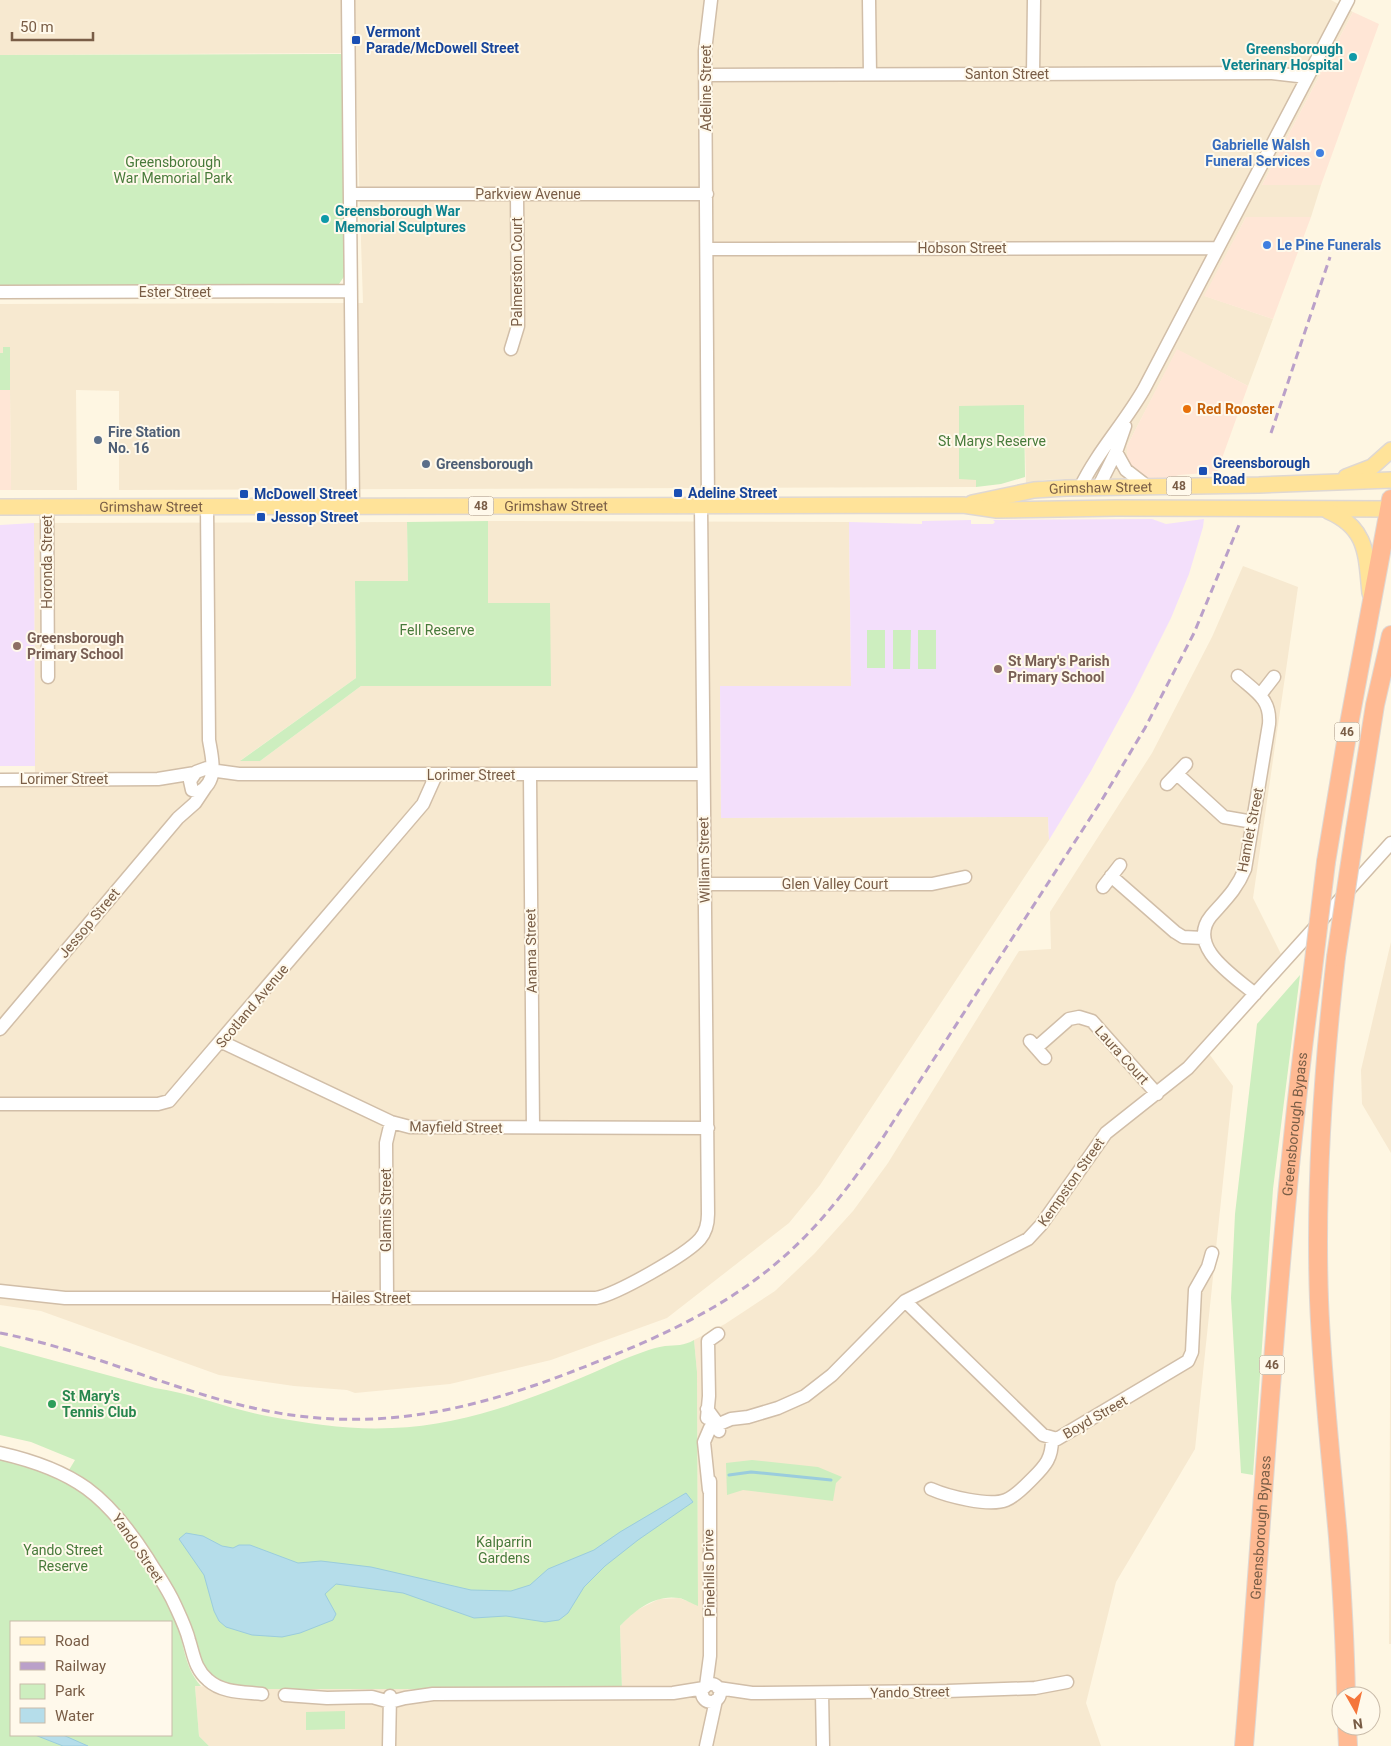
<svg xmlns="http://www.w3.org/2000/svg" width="1391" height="1746" viewBox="0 0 1391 1746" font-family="Roboto,sans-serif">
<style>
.residential{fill:#f7e9d0}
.commercial{fill:#ffe6d6}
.education{fill:#f3dffb}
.green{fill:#cdeebf;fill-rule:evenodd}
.water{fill:#b5ddea;stroke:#9accdd}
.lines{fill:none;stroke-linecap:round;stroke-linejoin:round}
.stream{stroke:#9accdd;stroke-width:3}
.minor-casing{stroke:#d1bea8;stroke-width:15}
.major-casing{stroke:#dfd8d3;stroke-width:18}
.highway-casing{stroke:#dfd8d3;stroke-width:20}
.minor{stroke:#fff;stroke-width:12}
.major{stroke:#ffe399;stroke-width:15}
.highway{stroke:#ffba93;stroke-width:18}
.rail{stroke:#baa0c9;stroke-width:3;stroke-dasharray:8 5;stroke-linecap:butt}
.highway-bridge-casing{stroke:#dfd8d3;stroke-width:20;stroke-linecap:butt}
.highway-bridge{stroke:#ffba93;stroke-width:18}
.transit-dot{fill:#1a4fb4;stroke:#fff9eb;stroke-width:2}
.culture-dot{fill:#0f9aa8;stroke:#fff9eb;stroke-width:2}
.shop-dot{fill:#3f7fe0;stroke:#fff9eb;stroke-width:2}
.food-dot{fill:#e8710a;stroke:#fff9eb;stroke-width:2}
.service-dot{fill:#5c6f8a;stroke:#fff9eb;stroke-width:2}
.education-dot{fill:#8d6e63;stroke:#fff9eb;stroke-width:2}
.leisure-dot{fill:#2e9e5b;stroke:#fff9eb;stroke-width:2}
.labels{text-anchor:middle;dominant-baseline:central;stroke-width:4;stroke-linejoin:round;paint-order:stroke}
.shield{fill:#fff9eb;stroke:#a18c78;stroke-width:1}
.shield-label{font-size:12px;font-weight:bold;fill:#795d46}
.transit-label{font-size:14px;font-weight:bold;fill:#164399;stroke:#fff9eb;text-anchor:start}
.culture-label{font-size:14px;font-weight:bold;fill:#0d838f;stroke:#fff9eb;text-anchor:end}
.street-label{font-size:14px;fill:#795d46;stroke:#fff9eb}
.shop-label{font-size:14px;font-weight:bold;fill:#366cbe;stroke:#fff9eb;text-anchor:end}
.park-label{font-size:14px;fill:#477a3a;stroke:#fff9eb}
.food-label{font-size:14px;font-weight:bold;fill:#c56008;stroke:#fff9eb;text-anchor:start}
.service-label{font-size:14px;font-weight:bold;fill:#4e5e75;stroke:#fff9eb;text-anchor:start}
.education-label{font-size:14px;font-weight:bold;fill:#785e54;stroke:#fff9eb;text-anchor:start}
.leisure-label{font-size:14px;font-weight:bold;fill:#27864d;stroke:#fff9eb;text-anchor:start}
</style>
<rect width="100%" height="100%" fill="#fef6e2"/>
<path class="residential" d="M0,0H1331L1353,12L1262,185H1321L1311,217H1246L1205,296L1273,319L1248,386L1177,350L1127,446L1145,479L1107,481L1069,479L1043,480L1026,484L1024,406H960L959,479H976V487L119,490V391L76,390L77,490H11L10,391L0,390V304L363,303L355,53L0,55Z
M488,521L849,522L851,687L720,686L721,818L1048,817L1049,840L820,1185L789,1223L667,1318L551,1360L450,1384L355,1393L347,1390L294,1386L219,1375L41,1311L0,1305V785H35L34,523L407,522L408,581L355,582L356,678L241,760L260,761L361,686H551L488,603Z
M1243,566L1298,587L1253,898L1281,954L1201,1043L1233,1086L1195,1449L1116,1582L1086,1703L1101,1746H209L199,1736L195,1686L265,1689L622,1688L620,1626L633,1612L659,1599L679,1598L698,1605L697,1372L694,1340L725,1324L775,1291L814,1254L853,1211L888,1163L1019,951L1051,949L1050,912L1152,753L1212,637Z
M1391,942V1644H1389L1391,1153L1362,1104L1361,1070Z"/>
<path class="commercial" d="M1353,12L1379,24L1321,185H1262Z
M1246,217H1311L1273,319L1204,296Z
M1177,349L1248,386L1216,475L1205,473L1179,475L1166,479H1145L1135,473L1127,459V446Z
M0,390H10L11,490H0Z"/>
<path class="education" d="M1152,519L1166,524L1204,519L1203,527L1189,574L1171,618L1134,692L1091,771L1049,840L1048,817L721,818L720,686H851L849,522L922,524V521L971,520V524H993L995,522L993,520Z
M34,523L35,766H0V525Z"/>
<path class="green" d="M344,54L345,275L339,284L0,287V55Z
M3,347H10V390H0V353H3Z
M1024,405L1025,477L1001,484L976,487V480L959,479V406Z
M488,521V603H550L551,686H361L260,761H240L356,678L355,581H408L407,522Z
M867,630H885V668H867Z
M893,630H911L910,669H893Z
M918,630H936V669H918Z
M1300,975L1273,1189L1253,1475L1241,1473L1231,1298L1235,1214L1257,1024Z
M694,1340L697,1372L698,1606C692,1604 685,1599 679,1598C655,1594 635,1610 620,1626L622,1689H265C245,1688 220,1690 204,1673C197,1665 187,1635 182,1624C152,1559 134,1508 69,1470L75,1460L31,1442L0,1435V1346L155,1388C194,1394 232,1410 272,1417C311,1424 351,1430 392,1428C472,1425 550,1392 622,1360C635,1355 651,1348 665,1346C676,1345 684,1346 694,1340Z
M0,1458C16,1463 36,1466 52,1473C107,1500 152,1563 175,1619C185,1643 183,1666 201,1686H195L199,1736L209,1746H0ZM11,1622H171V1735H11Z
M752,1460L818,1467L842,1477L836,1483L833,1501L743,1490L727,1495L726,1463Z
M345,1711V1729L306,1730V1712Z"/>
<path class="water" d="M686,1493L693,1502L638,1540L605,1566L584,1587L568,1613L559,1620L545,1622L506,1616L474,1618L403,1593L336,1584L325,1594L336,1614L333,1620L300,1633L282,1637L252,1635L226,1627L219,1621L214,1611L204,1575L179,1539L186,1533L203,1536L222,1546L233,1548L239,1545H250L298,1563L321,1561L371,1567L471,1590L511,1591L530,1585L548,1569L594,1550L620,1532Z
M35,1735H63L88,1746H63Z"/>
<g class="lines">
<path class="stream" d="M729,1475L751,1472L831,1480"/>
<g class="minor-casing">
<path id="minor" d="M348,0L353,506
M869,0L870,74
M1033,74L1034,0
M706,75L1272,73L1307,77
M350,194H707
M707,249L1218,248
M0,292L351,291
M511,349L518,326L517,194
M1116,452L1126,470L1148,487
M1080,488C1097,452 1124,424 1144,389L1348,0
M1098,488L1116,452L1125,426
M47,506L48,677
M207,506L209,740C212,758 219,781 199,792L192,790L190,781L196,772L207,768L210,770L212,775
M708,506L705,51L711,0
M1238,676C1256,692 1271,699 1269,724L1245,869C1237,889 1225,900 1211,916C1186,947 1234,976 1255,994
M1260,695L1274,677
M210,770L239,774H703
M1177,774L1224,817L1253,822
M530,775L533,1127
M0,780L158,779L195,773
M1167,784L1186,764
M1111,876L1175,932L1183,937L1203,938
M705,884H932L965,877
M1103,887L1120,865
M0,1029L178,818L195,803L205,788
M1030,1041L1045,1058
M222,1042L391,1122L410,1127L708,1128
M1036,1048L1069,1019L1079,1017L1092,1021L1157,1094
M0,1104H158L169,1101L423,804L436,775
M0,1291L65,1298H596C617,1294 686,1255 700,1239C706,1232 708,1223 708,1214L701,506
M387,1298L386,1143L391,1122
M905,1301L1043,1435L1057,1439L1188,1361L1192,1352L1195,1290L1208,1267L1212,1253
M707,1409L718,1424L719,1431
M707,1418L709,1396L708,1341L718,1334
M0,1453C75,1470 107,1495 148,1559C157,1574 168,1589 175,1605C180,1616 186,1628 189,1640C194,1656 195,1669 208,1680C222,1693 244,1692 262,1694
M931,1489C947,1496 989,1507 1006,1500C1016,1496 1025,1486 1033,1478C1046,1465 1052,1458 1052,1439
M709,1490L704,1442L710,1428L731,1419L748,1417L778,1408L805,1396L832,1375L905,1301L1028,1239L1041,1225L1106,1133L1188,1068L1391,843
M702 1693a9 9 0 1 1 18 0a9 9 0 1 1-18 0Z
M706,1686L710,1656V1481
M718,1688L752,1693L947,1691L1035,1688L1067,1682
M822,1693L823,1746
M285,1695L327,1698L372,1697L390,1702L405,1698L433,1694L673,1693L704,1688
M389,1746L390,1696
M706,1746L716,1700"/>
</g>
<g class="major-casing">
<g id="major">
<path d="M1346,477L1372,467L1391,450"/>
<path id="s1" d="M972,503L1034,490L1066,488L1259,485L1391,480"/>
<path id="s2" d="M0,507L963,505L997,510L1116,508L1391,509"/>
<path d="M1328,511C1368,528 1366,555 1370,593"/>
</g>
</g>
<g class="highway-casing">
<g id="highway">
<path d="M1355,830L1375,705L1391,635"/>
<path d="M1326,862L1349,724L1391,499"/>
<path d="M1336,957C1323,1070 1315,1185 1319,1300C1322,1379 1331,1458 1338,1537C1342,1590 1345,1643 1346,1696"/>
<path d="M1347,1726L1348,1746"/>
<path id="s3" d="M1244,1746C1265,1492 1277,1238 1311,985"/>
</g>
</g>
<use href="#minor" class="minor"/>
<use href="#major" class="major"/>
<use href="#highway" class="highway"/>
<path class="rail" d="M1271,433L1330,257
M0,1333C99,1352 192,1401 291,1415C404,1431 501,1401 604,1359C664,1335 722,1308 773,1266C817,1230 850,1186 882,1139L1100,803L1145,728L1194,633L1239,525"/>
<g class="highway-bridge-casing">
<path id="highway-bridge" d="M1336,957L1355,830
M1311,985L1326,862"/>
</g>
<use href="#highway-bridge" class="highway-bridge"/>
</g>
<g class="transit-dot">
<rect x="351" y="35" width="10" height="10" rx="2.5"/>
<rect x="1198" y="466" width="10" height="10" rx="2.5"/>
<rect x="673" y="488" width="10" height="10" rx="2.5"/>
<rect x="239" y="489" width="10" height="10" rx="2.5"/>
<rect x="256" y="512" width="10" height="10" rx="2.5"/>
</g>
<g class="culture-dot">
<circle cx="1353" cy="57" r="5"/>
<circle cx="325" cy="219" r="5"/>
</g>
<g class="shop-dot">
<circle cx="1320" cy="153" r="5"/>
<circle cx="1267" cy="245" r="5"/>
</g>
<circle class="food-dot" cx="1187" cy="409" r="5"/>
<g class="service-dot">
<circle cx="98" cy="440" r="5"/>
<circle cx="426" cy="464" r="5"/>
</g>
<g class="education-dot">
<circle cx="17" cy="646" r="5"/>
<circle cx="998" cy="669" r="5"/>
</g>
<circle class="leisure-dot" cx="52" cy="1404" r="5"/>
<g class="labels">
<g class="shield">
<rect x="1166.5" y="476.5" width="25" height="19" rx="4"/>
<rect x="468.5" y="496.5" width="25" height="19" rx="4"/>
<rect x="1334.5" y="722.5" width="25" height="19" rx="4"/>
<rect x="1259.5" y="1355.5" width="25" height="19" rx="4"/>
</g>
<g class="shield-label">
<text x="1179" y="486">48</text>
<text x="481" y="506">48</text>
<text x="1347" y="732">46</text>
<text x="1272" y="1365">46</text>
</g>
<g class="transit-label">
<text x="366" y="32">Vermont<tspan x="366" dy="16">Parade/McDowell Street</tspan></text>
<text x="1213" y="463">Greensborough<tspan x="1213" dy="16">Road</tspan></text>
<text x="688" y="493">Adeline Street</text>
<text x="254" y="494">McDowell Street</text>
<text x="271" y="517">Jessop Street</text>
</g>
<g class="culture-label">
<text x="1343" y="49">Greensborough<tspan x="1343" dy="16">Veterinary Hospital</tspan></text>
<text x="335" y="211" text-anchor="start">Greensborough War<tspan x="335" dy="16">Memorial Sculptures</tspan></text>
</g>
<g class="street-label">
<text x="1007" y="74">Santon Street</text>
<text transform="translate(706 88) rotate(-90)">Adeline Street</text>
<text x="528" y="194">Parkview Avenue</text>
<text x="962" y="248">Hobson Street</text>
<text transform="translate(517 272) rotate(-90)">Palmerston Court</text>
<text x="175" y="292">Ester Street</text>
<text stroke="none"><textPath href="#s1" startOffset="130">Grimshaw Street</textPath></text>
<text stroke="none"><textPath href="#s2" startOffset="151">Grimshaw Street</textPath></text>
<text stroke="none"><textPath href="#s2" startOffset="556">Grimshaw Street</textPath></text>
<text transform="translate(47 562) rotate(-90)">Horonda Street</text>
<text x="471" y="775">Lorimer Street</text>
<text x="64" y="779">Lorimer Street</text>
<text transform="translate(1250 830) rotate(-79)">Hamlet Street</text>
<text transform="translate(704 860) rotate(-91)">William Street</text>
<text x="835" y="884">Glen Valley Court</text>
<text transform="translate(89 923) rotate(-50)">Jessop Street</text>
<text transform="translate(531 951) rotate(-91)">Anama Street</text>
<text transform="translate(252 1006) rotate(-50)">Scotland Avenue</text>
<text transform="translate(1122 1055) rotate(48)">Laura Court</text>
<text stroke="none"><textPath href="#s3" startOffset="624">Greensborough Bypass</textPath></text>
<text transform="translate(456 1127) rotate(1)">Mayfield Street</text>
<text transform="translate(1071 1182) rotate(-55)">Kempston Street</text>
<text transform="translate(386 1210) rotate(-90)">Glamis Street</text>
<text x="371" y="1298">Hailes Street</text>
<text transform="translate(1095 1417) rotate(-30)">Boyd Street</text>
<text stroke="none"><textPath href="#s3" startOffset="219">Greensborough Bypass</textPath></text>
<text transform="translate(138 1548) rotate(56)">Yando Street</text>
<text transform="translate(709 1573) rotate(-91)">Pinehills Drive</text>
<text transform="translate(910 1692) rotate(-1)">Yando Street</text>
</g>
<g class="shop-label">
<text x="1310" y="145">Gabrielle Walsh<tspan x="1310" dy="16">Funeral Services</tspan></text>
<text x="1277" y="245" text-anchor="start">Le Pine Funerals</text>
</g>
<g class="park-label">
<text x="173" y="162">Greensborough<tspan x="173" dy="16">War Memorial Park</tspan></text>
<text x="992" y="441">St Marys Reserve</text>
<text x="437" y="630">Fell Reserve</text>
<text x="504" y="1542">Kalparrin<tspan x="504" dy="16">Gardens</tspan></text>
<text x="63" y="1550">Yando Street<tspan x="63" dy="16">Reserve</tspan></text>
</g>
<g class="food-label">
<text x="1197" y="409">Red Rooster</text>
</g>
<g class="service-label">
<text x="108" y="432">Fire Station<tspan x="108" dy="16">No. 16</tspan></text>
<text x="436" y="464">Greensborough</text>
</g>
<g class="education-label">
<text x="27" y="638">Greensborough<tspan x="27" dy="16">Primary School</tspan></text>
<text x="1008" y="661">St Mary's Parish<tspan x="1008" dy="16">Primary School</tspan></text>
</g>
<g class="leisure-label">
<text x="62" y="1396">St Mary's<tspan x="62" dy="16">Tennis Club</tspan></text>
</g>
</g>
<rect x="10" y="1621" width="162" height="115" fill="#fff9eb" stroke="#c9bba9"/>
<rect x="20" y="1637" width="25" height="8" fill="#ffe399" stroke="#c9bba9"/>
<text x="55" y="1646" font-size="15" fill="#795d46">Road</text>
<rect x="20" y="1662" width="25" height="8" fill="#baa0c9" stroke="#c9bba9"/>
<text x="55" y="1671" font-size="15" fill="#795d46">Railway</text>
<rect x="20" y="1684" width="25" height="15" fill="#cdeebf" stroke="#c9bba9"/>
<text x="55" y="1696" font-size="15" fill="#795d46">Park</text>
<rect x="20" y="1708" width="25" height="15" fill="#b5ddea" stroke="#c9bba9"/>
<text x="55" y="1721" font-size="15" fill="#795d46">Water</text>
<g transform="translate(1356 1711) rotate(172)"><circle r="24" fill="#fff9eb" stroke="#c9bba9"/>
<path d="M0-4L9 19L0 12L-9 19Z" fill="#f5763b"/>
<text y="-8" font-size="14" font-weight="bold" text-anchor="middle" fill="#795d46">N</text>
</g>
<path d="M12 32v8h81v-8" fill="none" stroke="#795d46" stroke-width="2.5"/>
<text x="20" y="32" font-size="15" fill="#795d46" stroke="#fff9eb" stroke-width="4" paint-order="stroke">50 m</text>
</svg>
